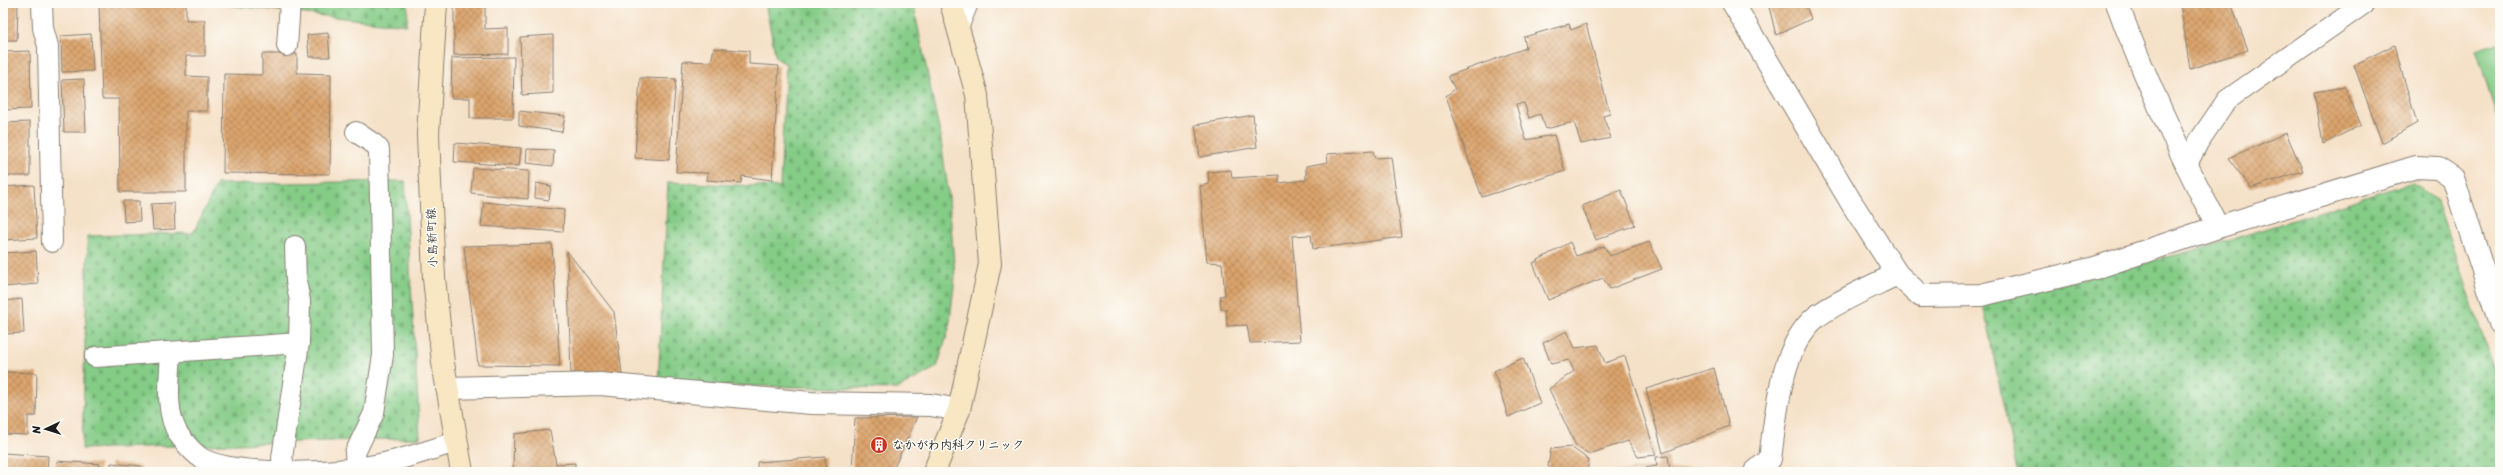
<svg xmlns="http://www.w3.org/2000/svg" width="2503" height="475" viewBox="0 0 2503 475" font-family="Sriracha,'Klee One',sans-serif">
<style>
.cemetery{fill:url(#cemetery-stones);stroke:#507452}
.pitch{fill:#85cc87;stroke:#507452}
.building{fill:url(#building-cross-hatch)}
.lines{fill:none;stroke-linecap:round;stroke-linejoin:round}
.lane-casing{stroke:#887e72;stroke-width:22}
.street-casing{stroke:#887e72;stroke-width:24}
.secondary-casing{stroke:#887e72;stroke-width:24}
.lane{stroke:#fff;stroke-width:20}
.street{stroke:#fff;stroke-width:22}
.secondary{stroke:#f9e7c3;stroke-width:22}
.labels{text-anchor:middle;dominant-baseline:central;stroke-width:3;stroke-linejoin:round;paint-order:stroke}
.street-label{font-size:12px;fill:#1c1c1c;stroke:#fdfcf7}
.poi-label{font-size:12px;font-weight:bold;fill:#1c1c1c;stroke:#fdfcf7;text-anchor:start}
</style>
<defs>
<pattern id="cemetery-stones" width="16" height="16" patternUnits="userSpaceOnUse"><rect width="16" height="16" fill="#85cc87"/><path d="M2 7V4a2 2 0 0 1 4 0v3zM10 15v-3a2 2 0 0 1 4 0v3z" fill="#72af74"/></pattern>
<pattern id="building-cross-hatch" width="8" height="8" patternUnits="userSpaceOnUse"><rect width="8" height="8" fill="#dba46d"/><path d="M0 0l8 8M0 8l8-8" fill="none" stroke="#b18559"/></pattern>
</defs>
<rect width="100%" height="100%" fill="#fdfcf7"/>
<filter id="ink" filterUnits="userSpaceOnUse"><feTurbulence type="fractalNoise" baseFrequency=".025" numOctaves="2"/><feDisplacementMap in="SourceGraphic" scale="8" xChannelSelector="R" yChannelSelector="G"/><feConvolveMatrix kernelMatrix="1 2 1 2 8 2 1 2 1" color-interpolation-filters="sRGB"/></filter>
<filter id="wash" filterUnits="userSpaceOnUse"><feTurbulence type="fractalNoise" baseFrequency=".012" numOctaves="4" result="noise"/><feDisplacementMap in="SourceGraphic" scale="16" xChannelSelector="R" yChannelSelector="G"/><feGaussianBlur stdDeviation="0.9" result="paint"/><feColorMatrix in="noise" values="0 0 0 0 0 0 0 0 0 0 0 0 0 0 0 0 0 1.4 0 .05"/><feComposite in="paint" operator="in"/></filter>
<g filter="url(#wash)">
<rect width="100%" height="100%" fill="#f5e1c8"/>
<path class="cemetery" d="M207,3H408L407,25Z
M765,3H913L940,134L949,197L955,277L949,329L937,367L897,389L658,384L668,182L780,187L786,64L776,58Z
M405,181L420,438L82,449L88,236L193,233L217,184Z
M2413,182L2437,202L2500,388V472H2017L1983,304L2207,247Z"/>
<path class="pitch" d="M2500,41V128L2476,49Z"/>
<g id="blocks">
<path class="building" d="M3,3H18L17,40H3Z
M454,3H485V29L508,28V54L454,55Z
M1768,3H1805L1811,19L1776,35Z
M2180,3H2231L2248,50L2190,69Z
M99,4H186V20H205V56H186V76L207,77V111H186V192H120L119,99H102Z
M1569,24L1571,30L1586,24L1610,114L1603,116L1611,138L1581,144L1574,122L1546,129L1540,114L1529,118L1524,103L1516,104L1526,140L1554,135L1565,171L1482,197L1446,96L1455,89L1448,76L1526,48L1524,37Z
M328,33L330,57H309L307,35Z
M91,34L93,71L62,72L61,36Z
M553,35V93L522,95L520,37Z
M2394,45L2417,123L2382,143L2354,65Z
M714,48L749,51V64L779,66L772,180L742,176L741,183L707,180L708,173L676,172L683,61L711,62Z
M30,51L31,109L3,110V52Z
M262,54H297V73L331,74L330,174L223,173L224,74L262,75Z
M514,57L513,118H470V98H451L452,58Z
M640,78L676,79L669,160L635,158Z
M84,79L86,132H64L62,80Z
M2345,87L2361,125L2323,144L2314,92Z
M519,111L565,116L562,132L519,126Z
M1253,115L1257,147L1200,157L1195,125Z
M30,122V176H3V123Z
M2286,133L2303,171L2251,188L2228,158Z
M455,143L521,148L519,166L454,162Z
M527,149L554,150L553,166L526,163Z
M1373,151L1375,158L1391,157L1402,237L1313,249L1311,235L1292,236L1300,341L1250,343L1247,325L1227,326L1226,309H1221L1220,296L1225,295L1222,263L1207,262L1200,186L1209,184L1208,172L1231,170L1232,178L1279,175V183L1306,180V166L1328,162L1327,154Z
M473,168L529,171L528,199L471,193Z
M536,183L551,186L549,200L535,198Z
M34,185L37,238L3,240V187Z
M1621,190L1635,225L1596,240L1582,206Z
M123,201H139L140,221L124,222Z
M484,202L564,210L563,232L481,226Z
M174,203L175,229L153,230L151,204Z
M1570,242L1576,256L1604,246L1610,256L1649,242L1662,269L1610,289L1603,278L1548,300L1533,263Z
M552,244L560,366L478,365L464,246Z
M36,251L38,284L3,287V253Z
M567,251L614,312L622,374L571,373Z
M22,299L24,333L3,334V301Z
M1567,331L1575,348L1598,345L1605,363L1625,356L1656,455L1638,457L1628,441L1589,454L1576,446L1549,389L1574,371L1569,360L1551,364L1543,343Z
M1523,358L1540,403L1508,417L1494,371Z
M1714,368L1729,426L1663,453L1646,389Z
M6,372L37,373L36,416H28V435L3,434V377H6Z
M917,417L892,472H852L855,418Z
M550,430L556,464L575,463V472H513L514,434Z
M1571,447L1589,460L1587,472H1553L1548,466L1551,449Z
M3,453L48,456L47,472H3Z
M1668,456L1670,470L1704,467L1705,472H1618L1657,466L1656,457Z
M825,457L826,472H757V462Z
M57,461L100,464L99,472H56Z
M111,463L141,466V472H110Z"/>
</g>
</g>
<g filter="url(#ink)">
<use href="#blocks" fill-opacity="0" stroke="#887e72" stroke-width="1"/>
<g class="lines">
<g class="lane-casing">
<path id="lane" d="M42,3L43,28L48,46L52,242
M287,46L290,3
M2186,166L2199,141L2227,100L2365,3
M171,352C170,378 164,412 179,435C184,442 195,455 203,459C236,475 318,473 356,468C390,464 423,452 456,442
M95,357L299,343
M356,468L355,453L374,413L383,355L379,149L374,144L356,132
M286,471L282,458L299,343L300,301L296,281L295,246"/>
</g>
<g class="street-casing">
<path id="street" d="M1733,3L1851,202L1897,274L1921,296L1981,295L2095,268L2218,227L2416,167L2438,168L2453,178L2500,323
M2117,3C2145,80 2180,154 2218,227
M958,25L967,3
M447,388L600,384L811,403L931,405L959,410
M1755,472L1770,459C1776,415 1780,347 1816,317C1837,301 1873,286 1897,274"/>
</g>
<g class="secondary-casing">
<path id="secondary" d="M436,3L428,134L434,278L443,363L462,472
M934,472L959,410L990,264L977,95L951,3"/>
</g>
<use href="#lane" class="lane"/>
<use href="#street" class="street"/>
<use href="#secondary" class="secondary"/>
</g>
</g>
<defs>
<g id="building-disc" transform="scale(0.9)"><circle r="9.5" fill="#c8321e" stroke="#fdfcf7"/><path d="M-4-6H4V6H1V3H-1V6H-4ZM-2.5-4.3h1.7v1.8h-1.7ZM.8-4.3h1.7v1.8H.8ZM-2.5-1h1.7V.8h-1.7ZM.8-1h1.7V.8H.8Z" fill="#fff"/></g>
</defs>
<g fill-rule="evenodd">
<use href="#building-disc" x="879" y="445"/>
</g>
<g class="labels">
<g class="street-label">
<text transform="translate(432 238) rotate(-92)">小島新町線</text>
</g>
<g class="poi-label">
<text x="892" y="445">なかがわ内科クリニック</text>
</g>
</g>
<rect width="2503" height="475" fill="none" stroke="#fdfcf7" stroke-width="16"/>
<g transform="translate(46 429) rotate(266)" stroke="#fdfcf7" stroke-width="3" paint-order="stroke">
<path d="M0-3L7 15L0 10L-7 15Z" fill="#1c1c1c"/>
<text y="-6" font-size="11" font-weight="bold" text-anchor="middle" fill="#1c1c1c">N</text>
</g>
</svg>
